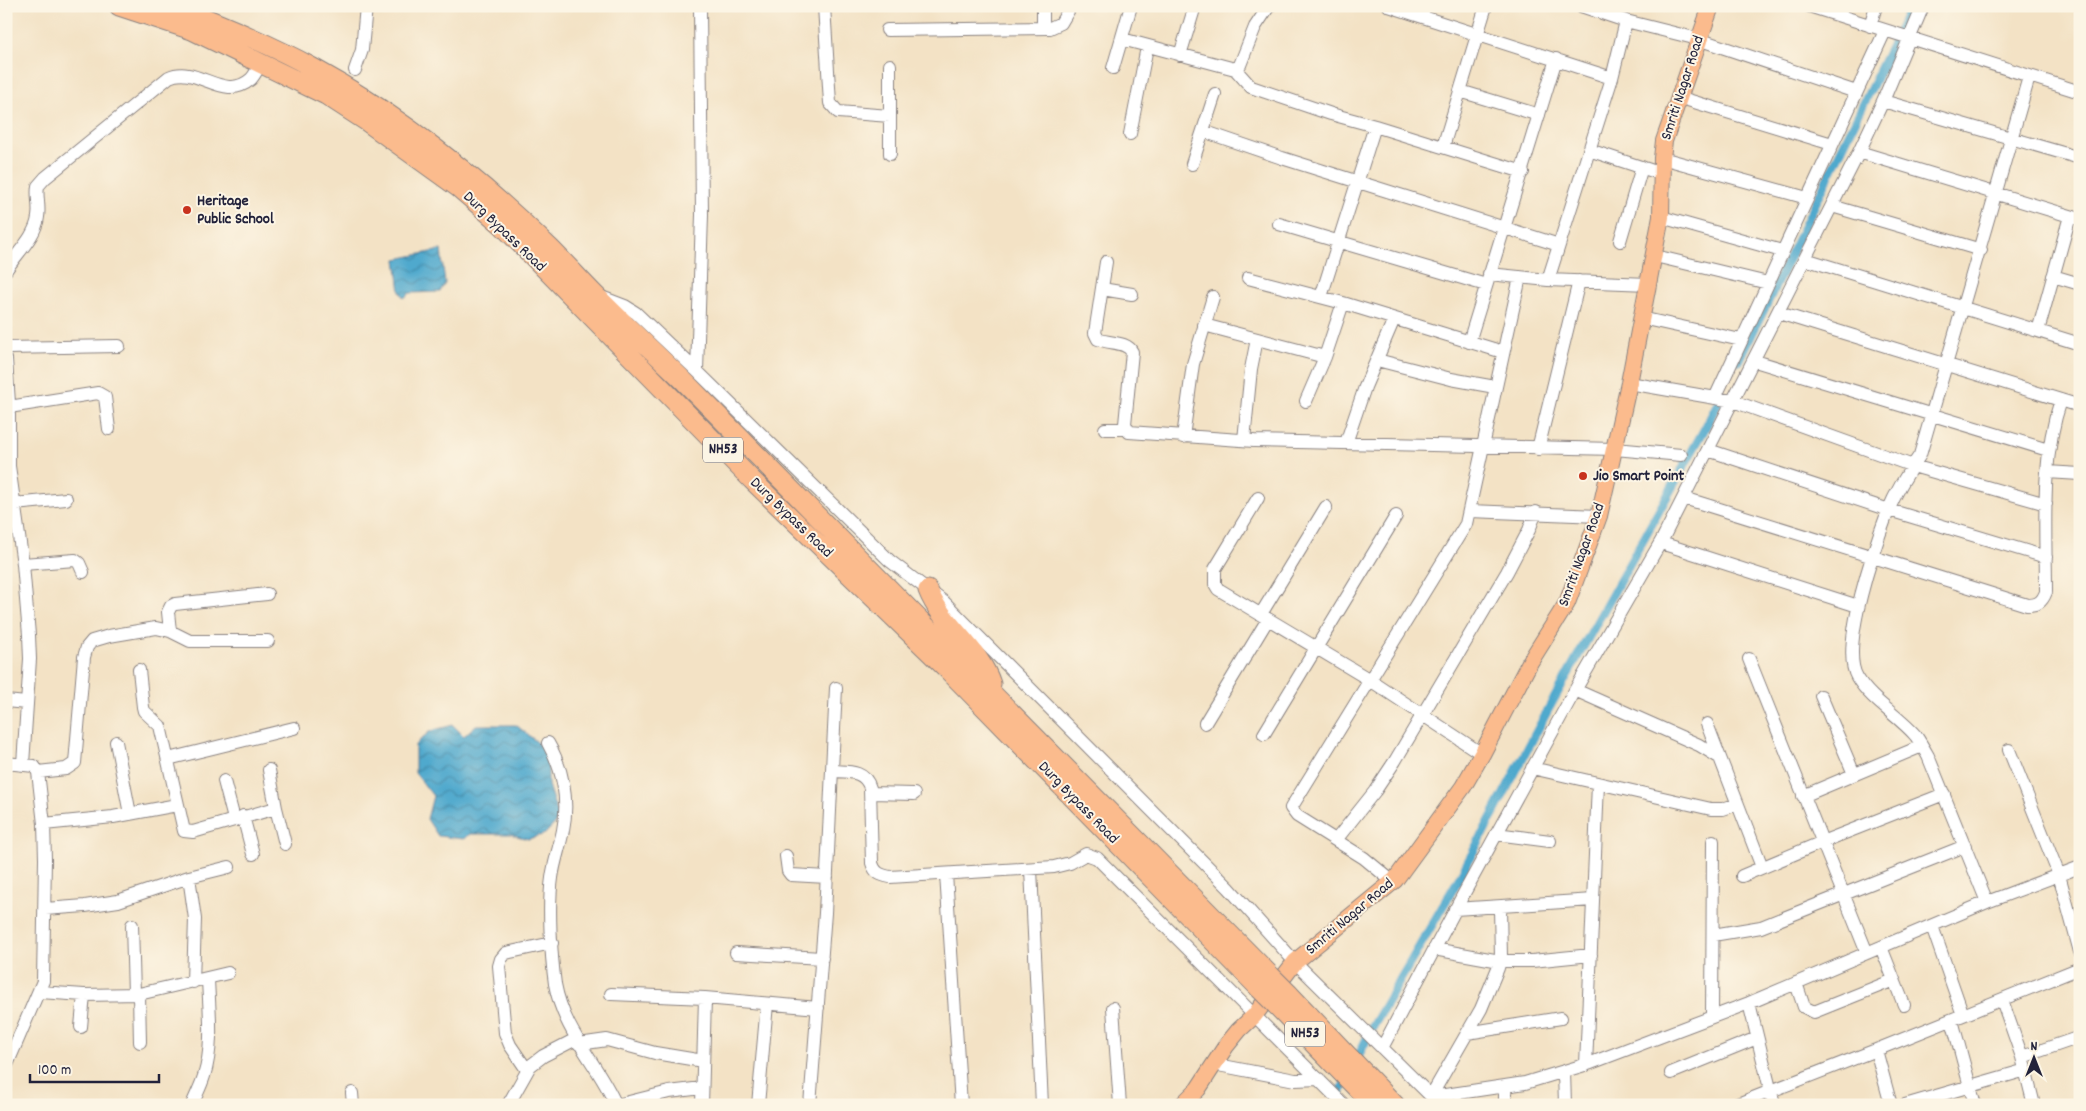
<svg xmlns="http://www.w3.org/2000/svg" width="2086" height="1111" viewBox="0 0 2086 1111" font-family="Dekko,sans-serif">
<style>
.water{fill:url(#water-waves);stroke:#396684}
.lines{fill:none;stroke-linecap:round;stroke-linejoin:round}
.canal{stroke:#50a9cd;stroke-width:9}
.minor-casing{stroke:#8a8280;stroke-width:14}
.major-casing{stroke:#8a8280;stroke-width:18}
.highway-casing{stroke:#8a8280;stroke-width:21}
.minor{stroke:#fff;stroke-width:12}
.major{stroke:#fbbb8d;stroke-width:16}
.highway{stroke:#fbbb8d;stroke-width:19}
.highway-bridge-casing{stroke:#8a8280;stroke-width:21;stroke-linecap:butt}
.highway-bridge{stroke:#fbbb8d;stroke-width:19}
.poi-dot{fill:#c8321e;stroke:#fcf5e5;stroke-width:2}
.labels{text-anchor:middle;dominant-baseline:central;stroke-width:4;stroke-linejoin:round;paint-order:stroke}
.shield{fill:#fcf5e5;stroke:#63616e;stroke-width:1}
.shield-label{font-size:15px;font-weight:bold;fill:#22223b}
.street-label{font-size:16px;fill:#22223b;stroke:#fcf5e5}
.poi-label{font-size:16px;font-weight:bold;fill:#22223b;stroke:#fcf5e5;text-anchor:start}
</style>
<defs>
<pattern id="water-waves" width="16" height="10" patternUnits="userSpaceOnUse" patternTransform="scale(1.25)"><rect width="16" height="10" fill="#50a9cd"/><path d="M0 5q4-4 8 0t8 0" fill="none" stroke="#4289a8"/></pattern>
</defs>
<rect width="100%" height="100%" fill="#fcf5e5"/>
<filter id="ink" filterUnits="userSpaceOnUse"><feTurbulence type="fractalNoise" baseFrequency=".02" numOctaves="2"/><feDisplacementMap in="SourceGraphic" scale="10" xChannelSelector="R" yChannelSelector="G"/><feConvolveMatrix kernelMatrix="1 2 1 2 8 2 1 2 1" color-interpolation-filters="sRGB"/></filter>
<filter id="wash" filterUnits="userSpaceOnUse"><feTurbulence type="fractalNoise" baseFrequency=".0096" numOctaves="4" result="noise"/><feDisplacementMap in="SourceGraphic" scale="20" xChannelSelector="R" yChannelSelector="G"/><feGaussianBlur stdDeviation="1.12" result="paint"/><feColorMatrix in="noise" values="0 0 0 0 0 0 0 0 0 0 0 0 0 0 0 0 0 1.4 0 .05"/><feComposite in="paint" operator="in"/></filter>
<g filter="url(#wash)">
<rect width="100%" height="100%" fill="#f3e2c5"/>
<path class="water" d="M441,250L445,283L440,292L410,293L404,298L400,292L396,259Z
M453,725L464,736L476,725H516L548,751V785L559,819L545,834L528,839L510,834H470L464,839L438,836L427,819L433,796L415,773V745L430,731Z"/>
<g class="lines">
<path class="canal" d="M1739,361L1911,6
M1355,1063L1371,1030L1461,875L1549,708L1704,430L1722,395
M1334,1105L1348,1077"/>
</g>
</g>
<g filter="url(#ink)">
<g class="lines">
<g class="minor-casing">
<path id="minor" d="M824,6L830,103L838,112L890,116
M1043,6V28
M1389,6L1612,78
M1581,6L1626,21L1698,39L1856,92
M1809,6L2080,92
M1870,26L1876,6
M887,30L1050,28L1061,23L1071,6
M1122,39L1235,69L1240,65L1255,27L1269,6
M1180,55L1195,6
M1113,68L1131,6
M1235,69L1251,87L1331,114L1375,126L1523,172
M355,70L362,50L366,6
M1460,91L1539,115
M1678,97L1832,144
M1883,101L2080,158
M1203,131L1282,158L1559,245
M1130,134L1147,47
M1443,147L1486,6
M1589,150L1662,174
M1859,152L2080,219
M890,154V65
M1662,158L1807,198
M1192,164L1215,94
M1832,206L1981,250
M1661,217L1782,251
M1279,224L1486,285
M1620,241L1642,167
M1655,256L1768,283
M1805,259L2080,344
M1106,262L1095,333L1098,339C1109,344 1127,341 1132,352L1125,424L1129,432L1254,441L1615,449L1681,455
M6,270C16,254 36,236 38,217C40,206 36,196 38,186L45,178L169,77C197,64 224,103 251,79C255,75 258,68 261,63
M1489,274L1548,280L1648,284
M2053,276L2080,284
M1248,278L1343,303L1503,352
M1548,280L1612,78L1626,21
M1102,289L1132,294
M599,296L625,306L636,313L697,371L890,561L944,602L1229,888L1295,962L1440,1105
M1321,297L1375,126
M1779,313L2080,406
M1641,318L1741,340
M1204,325L1325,357
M2038,331L2070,216
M1469,342L1556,59
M6,348L119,346
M6,359L9,403V466L23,564L29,635L30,659L23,764
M1377,360L1451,379L1495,387
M1755,361L2048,450
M697,371L702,215L700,6
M1629,383L1733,401L1913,466L2046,504
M1715,398L1885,31
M1306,401L1325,357L1343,303
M9,407L98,393L105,397L109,429
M1105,429H1127
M1183,437L1193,364L1213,297
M1244,440L1251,369L1257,339
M1346,443L1365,387L1394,319
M1538,449L1579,281
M1708,450L1889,510L2046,557
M2047,472L2080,474
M1258,498L1215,569V584L1218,589L1370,680L1482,754
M1684,498L2027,605C2038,605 2042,602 2046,592C2046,528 2040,461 2061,400
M14,504L66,499
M1470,511L1599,516
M1661,543L1858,606
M23,564L75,560L79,563L83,572
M1261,614L1326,507
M170,631L168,612L171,606L175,604L267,594
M1749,659L1867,953
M139,670L143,707L144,711L160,726L184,831L193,832L276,808L269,770
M1575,690L1699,745L1717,756
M1821,696L1854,774
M6,701L26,703
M1205,723L1268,619
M1707,724L1762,867
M1264,734L1396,516
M116,742L130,814
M548,743C563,769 569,800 563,830C560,846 554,862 552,878C548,905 551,956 555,984C564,1033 597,1062 616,1105
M2009,750L2059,875L2080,952
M168,759L294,728
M6,763L34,766L38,772L44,824L45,859L43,981L6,1067
M1532,768L1711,809H1723L1737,804
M832,771C848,772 865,770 870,788L872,863C875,873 880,875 890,877L1054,867L1070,863L1086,854L1097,858L1344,1105
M38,772L66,769L75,763L84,657L87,647L92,641L109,636L156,628L170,631L190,641H268
M224,781L234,819
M871,793L914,794
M1803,796L1922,746
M276,808L285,844
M243,816L253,854
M44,824L113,817L177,805
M1496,834L1550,841
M1336,840L1375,791L1395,761L1507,572L1529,530L1536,512
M786,856L788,871L791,875L827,877
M1031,869L1042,1105
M946,874L961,1105
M1742,876L1832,838L1944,794
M189,877L195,919L193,982
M1393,882L1364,858L1297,816L1291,808L1466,524L1520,277
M1987,902L1928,756C1924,749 1920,742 1916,736C1898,715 1871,701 1857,677C1839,647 1876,543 1888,511C1896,492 1908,472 1920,455L2029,77
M45,909L85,906L118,901L189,877L229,867
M1455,909L1593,900
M132,925L134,994
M1932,926L1963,1015
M1713,935L1761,927L1965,846
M1881,947L1904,1005
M1434,949L1500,961H1532L1591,955
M736,953L822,958
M1796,983L1804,1007L1814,1012L1894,980
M40,992L84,995L139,994L228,973
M139,994L140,1042
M611,994L705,998L818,1008
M2002,1000L2022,1057L2034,1105
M1749,1003L1774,1105
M1113,1008L1120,1105
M1712,1016L1713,841
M1952,1020L1975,1105
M81,1027L84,995
M1467,1033L1561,1018
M579,1044L607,1040L655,1053L703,1061
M1382,1048L1462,897L1578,685L1663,538L1859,152L1883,101L1923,6
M1876,1050L2080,968
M2022,1057L2080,1037
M1213,1064L1295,1080L1319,1079
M1586,1065L1598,784
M527,1070L510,1045L505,1033L499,966L501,959L506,953L552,943
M1564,1071L1565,1105
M1671,1073L1757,1038
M1505,1086V1105
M352,1093L353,1105
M1431,1096L1481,1009L1498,968L1501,957L1500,908
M1432,1097L1525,1083L1591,1063L1749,1003L1987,902L2080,867
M192,1105C196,1095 201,1086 204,1076C214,1045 209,1010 208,978
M508,1105L530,1066L543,1056L576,1039
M617,1105L669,1092L702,1088
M702,1105L705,998
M758,1105L767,1004
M810,1105L825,913L836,688
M1735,1105L1876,1050L1891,1105
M1905,1105L2026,1070"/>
</g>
<g class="major-casing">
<path id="major" d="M1182,1105L1198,1089L1226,1046L1239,1030L1254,1016L1295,962L1395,880L1463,787L1482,754L1530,662L1567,603L1599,516L1629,383L1661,217L1662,158L1664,141L1711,6"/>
</g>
<g class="highway-casing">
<path id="highway" d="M119,6L192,30L326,95L366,121L459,188L501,224L752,480L946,668L1260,989
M175,6C222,25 270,44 313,68C399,115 481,181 551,249C566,264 580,280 595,295C625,325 655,353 685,382L1271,976
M928,590C942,626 979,647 991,684
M1289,994L1395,1105
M1276,1005L1373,1105"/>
</g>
<use href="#minor" class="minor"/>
<use href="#major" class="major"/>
<use href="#highway" class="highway"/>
<g class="highway-bridge-casing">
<path id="highway-bridge" d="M1271,976L1289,994
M1260,989L1276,1005"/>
</g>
<use href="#highway-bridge" class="highway-bridge"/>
</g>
</g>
<g class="poi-dot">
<circle cx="187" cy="210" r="5"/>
<circle cx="1583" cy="476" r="5"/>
</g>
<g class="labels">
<g class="shield">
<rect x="703" y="437.5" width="40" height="25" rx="4"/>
<rect x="1285" y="1021.5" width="40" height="25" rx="4"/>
</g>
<g class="shield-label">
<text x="723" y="450">NH53</text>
<text x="1305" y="1034">NH53</text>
</g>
<g class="street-label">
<text transform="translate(1683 88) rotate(-72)">Smriti Nagar Road</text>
<text transform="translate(504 232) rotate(44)">Durg Bypass Road</text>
<text transform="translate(791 518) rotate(44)">Durg Bypass Road</text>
<text transform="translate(1582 555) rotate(-70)">Smriti Nagar Road</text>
<text transform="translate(1078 803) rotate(46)">Durg Bypass Road</text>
<text transform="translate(1350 917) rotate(-40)">Smriti Nagar Road</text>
</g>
<g class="poi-label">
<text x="197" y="201">Heritage<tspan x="197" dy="18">Public School</tspan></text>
<text x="1593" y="476">Jio Smart Point</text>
</g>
</g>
<rect width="2086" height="1111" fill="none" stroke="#fcf5e5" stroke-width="25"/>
<g transform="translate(2034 1058)" stroke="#fcf5e5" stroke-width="4" paint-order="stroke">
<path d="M0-4L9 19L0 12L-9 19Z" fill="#22223b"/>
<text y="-8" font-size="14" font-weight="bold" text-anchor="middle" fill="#22223b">N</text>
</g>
<path d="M30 1074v8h129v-8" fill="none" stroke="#22223b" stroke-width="2.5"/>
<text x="38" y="1074" font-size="15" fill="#22223b" stroke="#fcf5e5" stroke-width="4" paint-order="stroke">100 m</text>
</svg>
